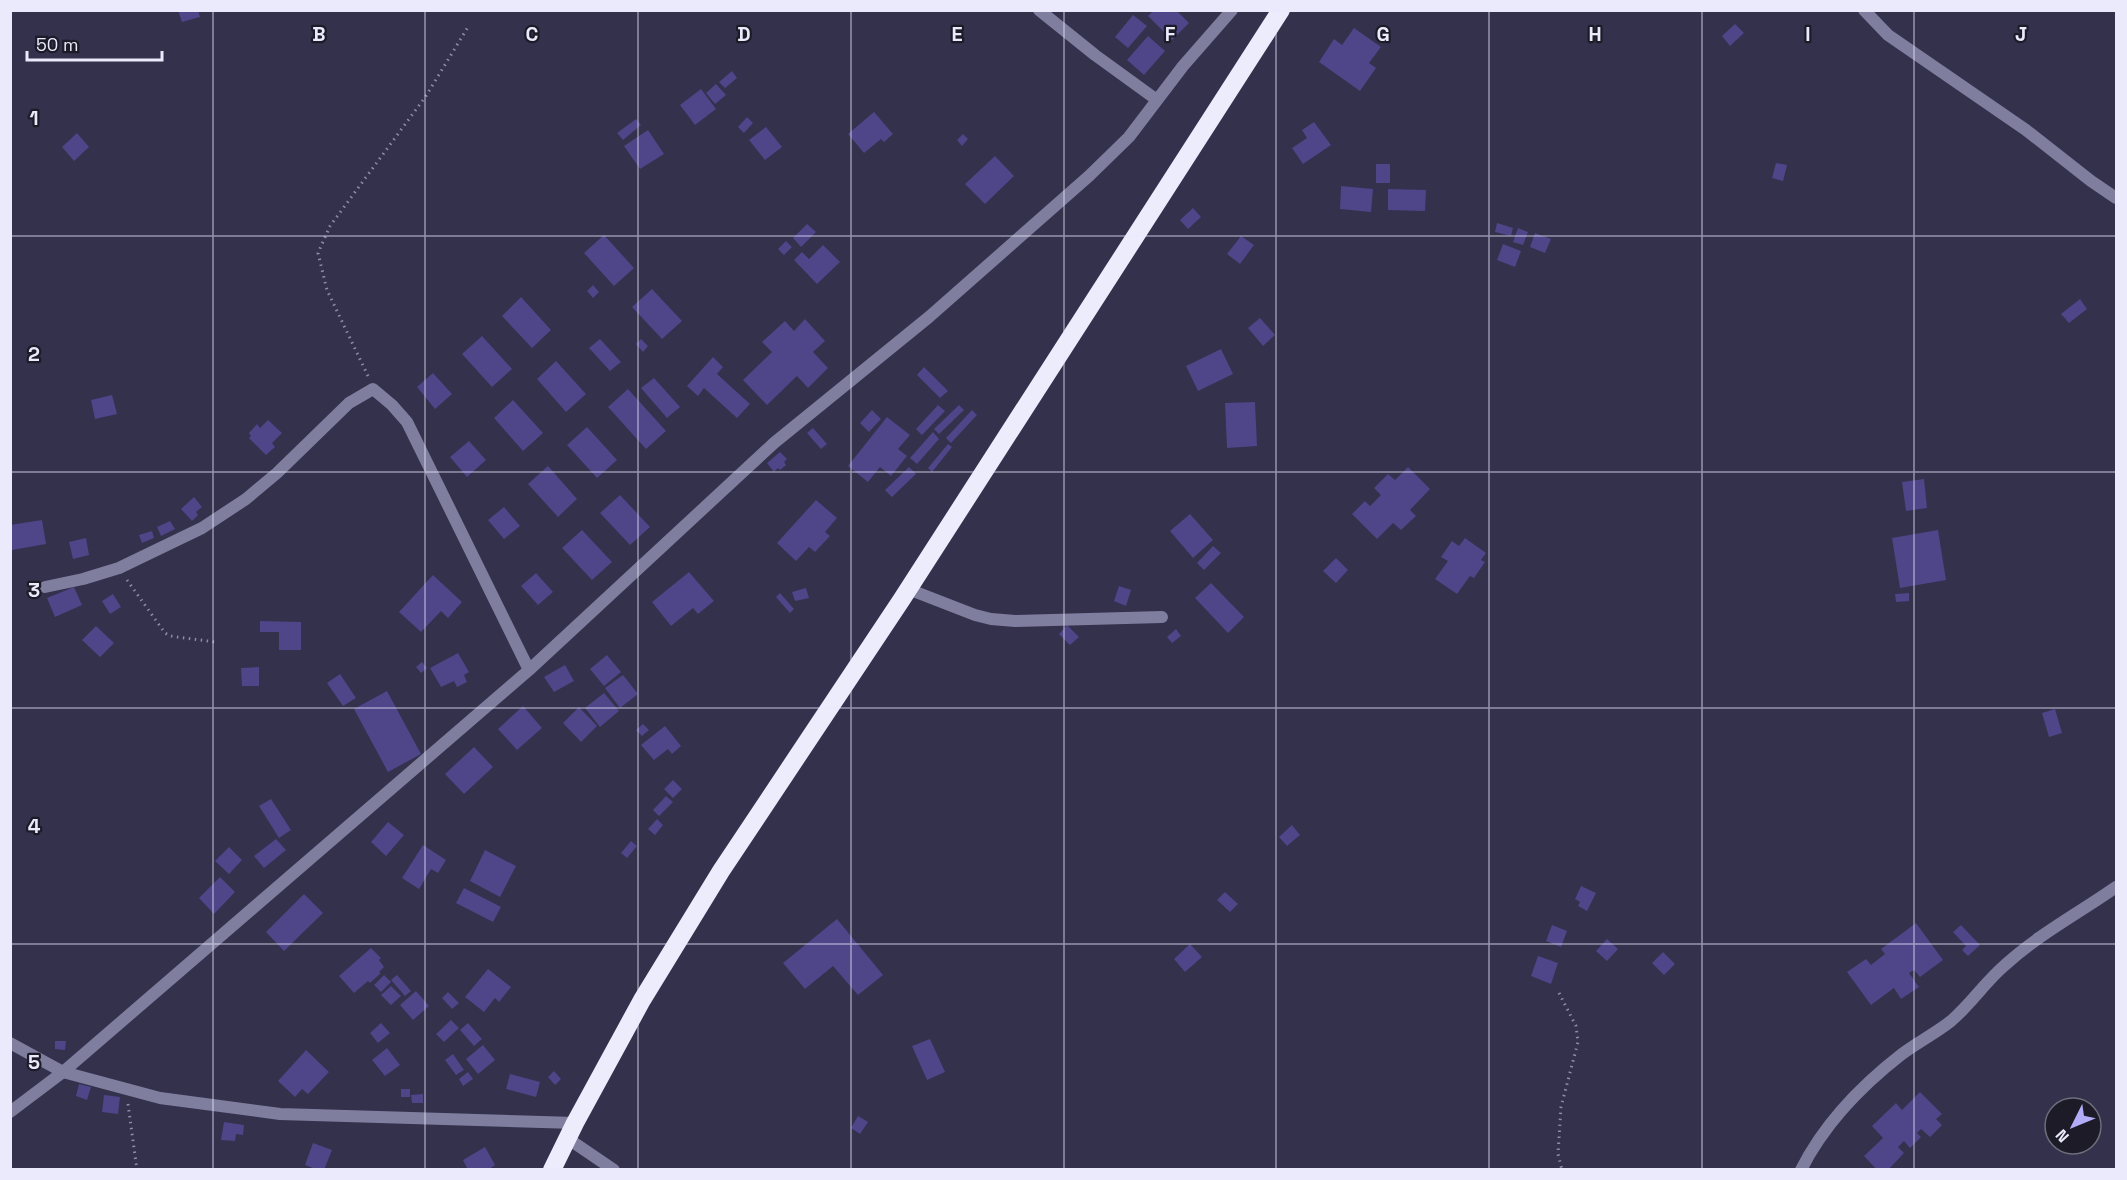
<svg xmlns="http://www.w3.org/2000/svg" width="2127" height="1180" viewBox="0 0 2127 1180" font-family="'Space Grotesk',sans-serif">
<style>
.building{fill:#4f4589}
.lines{fill:none;stroke-linecap:round;stroke-linejoin:round}
.path{stroke:#8e8da4;stroke-width:3;stroke-dasharray:1.5 4.5;stroke-linecap:butt}
.street{stroke:#807e9f;stroke-width:12}
.highway{stroke:#edecfd;stroke-width:18}
.grid{fill:none;stroke:#eaeafc;stroke-width:1.5;stroke-opacity:0.55}
.grid-label{font-size:20px;text-anchor:middle;font-weight:bold;fill:#eaeafc;stroke:#1c1b27;stroke-width:4.5;stroke-linejoin:round;paint-order:stroke}
</style>
<rect width="100%" height="100%" fill="#33314c"/>
<path class="building" d="M178,10H198L200,17L182,22Z
M1154,10H1176L1189,23L1172,40L1148,16Z
M1133,15L1147,26L1128,48L1115,37Z
M1735,24L1744,33L1730,46L1722,36Z
M1354,28L1381,47L1369,63L1376,68L1360,91L1319,62L1334,39L1342,45Z
M1148,36L1165,51L1144,75L1127,60Z
M732,71L737,78L725,88L719,82Z
M716,84L726,95L715,104L706,93Z
M701,89L716,109L695,125L680,105Z
M874,112L893,134L884,142L881,139L864,153L848,134Z
M747,117L753,123L744,133L738,127Z
M636,119L641,125L623,140L617,133Z
M1314,122L1331,145L1303,164L1292,148L1307,138L1302,130Z
M766,127L782,147L765,160L749,140Z
M648,130L664,154L640,169L624,146Z
M77,133L89,147L74,161L62,147Z
M963,134L968,139L962,146L957,140Z
M995,156L1014,176L985,204L965,184Z
M1776,163L1787,165L1783,181L1772,178Z
M1376,164H1390V183H1376Z
M1341,186L1373,189L1371,212L1340,209Z
M1388,189L1426,190L1425,211L1388,210Z
M1193,208L1201,217L1188,229L1180,220Z
M1497,223L1513,228L1511,236L1495,232Z
M807,224L816,232L801,247L793,238Z
M1518,228L1528,232L1523,245L1513,242Z
M1535,233L1551,239L1545,253L1530,247Z
M604,235L634,268L614,286L584,253Z
M1241,236L1254,245L1240,264L1227,254Z
M786,241L792,247L784,255L778,249Z
M1503,244L1521,251L1515,267L1497,260Z
M823,245L840,262L817,284L794,260L802,252L809,259Z
M593,285L599,292L593,298L587,291Z
M652,289L682,321L662,339L632,307Z
M521,297L551,330L532,348L502,316Z
M2080,299L2087,309L2069,323L2061,314Z
M1260,318L1275,335L1263,346L1248,328Z
M805,319L825,341L813,352L828,368L808,388L797,376L767,405L743,380L772,352L762,342L785,321L794,331Z
M482,336L512,369L492,387L462,354Z
M600,339L621,362L610,371L589,348Z
M641,339L648,346L643,352L636,344Z
M1221,349L1233,374L1198,391L1186,366Z
M713,357L723,367L717,374L750,404L737,418L704,388L698,396L687,386Z
M556,361L586,394L566,412L537,379Z
M924,367L948,391L940,398L917,375Z
M433,373L452,394L435,409L417,387Z
M654,378L680,407L667,418L641,388Z
M628,389L666,431L646,449L608,407Z
M112,395L117,414L95,419L91,400Z
M513,400L543,433L523,451L494,418Z
M1255,402L1257,446L1227,448L1225,403Z
M938,405L945,411L922,435L916,429Z
M959,405L964,410L939,434L934,429Z
M872,410L881,419L869,432L860,423Z
M972,410L977,415L951,443L946,438Z
M887,417L910,435L898,449L907,456L891,476L880,467L868,482L848,466Z
M268,420L282,433L272,443L275,447L266,455L249,438L251,436L249,433L257,424L260,428Z
M587,427L617,460L597,478L567,445Z
M813,428L827,444L821,449L807,433Z
M933,432L939,439L917,464L910,458Z
M469,441L486,460L467,477L450,457Z
M948,444L952,447L932,472L928,468Z
M780,452L787,459L784,462L786,465L780,470L778,468L774,472L767,463Z
M548,466L577,499L558,517L528,484Z
M909,467L916,474L892,497L885,490Z
M1408,467L1430,489L1410,510L1416,516L1401,530L1393,523L1377,539L1352,514L1365,501L1370,506L1381,495L1374,488L1388,474L1395,480Z
M1924,479L1927,508L1906,511L1902,482Z
M620,495L650,527L630,545L600,513Z
M194,497L202,507L196,512L198,515L192,521L181,509Z
M816,500L837,518L825,532L830,536L815,552L809,547L796,561L777,543Z
M504,507L520,526L504,539L488,520Z
M1190,514L1213,540L1193,558L1170,531Z
M42,520L46,544L12,550L10,525Z
M170,521L175,529L161,536L157,527Z
M582,530L612,562L592,580L562,548Z
M1938,530L1946,580L1900,588L1892,538Z
M152,531L154,538L142,543L139,535Z
M86,538L89,555L73,559L69,542Z
M1465,538L1486,553L1481,560L1485,562L1474,578L1470,576L1457,594L1435,579L1448,561L1441,557L1452,541L1459,546Z
M1213,546L1221,553L1204,570L1197,563Z
M1336,558L1348,570L1336,583L1323,571Z
M689,572L714,601L698,614L693,608L671,626L652,602Z
M536,573L553,592L538,605L521,586Z
M433,575L462,602L448,618L441,611L421,632L399,612Z
M1211,583L1244,617L1228,633L1195,598Z
M1119,586L1131,590L1126,606L1114,601Z
M74,587L82,605L55,617L47,598Z
M806,588L809,598L795,601L792,592Z
M780,593L794,609L790,613L776,597Z
M1909,593V601L1896,602L1895,594Z
M113,594L121,607L110,614L102,601Z
M260,621L301,622V650H279V632H260Z
M1067,625L1079,637L1070,645L1059,634Z
M96,626L114,643L100,657L82,640Z
M1176,629L1181,636L1172,643L1167,637Z
M458,653L469,672L464,675L467,682L457,687L454,681L441,687L430,668Z
M607,655L621,672L604,686L590,669Z
M422,662L427,668L421,673L416,667Z
M565,665L574,681L554,692L544,677Z
M259,667V686H242L241,668Z
M340,674L356,698L343,706L327,683Z
M623,675L638,694L620,708L605,688Z
M387,691L421,754L388,772L354,709Z
M604,693L619,711L600,727L585,708Z
M523,706L542,728L517,750L498,729Z
M579,707L597,726L581,742L563,723Z
M2055,709L2062,733L2049,737L2042,713Z
M643,724L649,730L642,736L636,730Z
M665,726L681,746L672,754L668,749L654,760L641,745Z
M474,747L493,767L464,794L445,774Z
M673,780L682,789L673,798L664,789Z
M666,796L673,802L659,816L653,810Z
M271,799L291,830L279,838L259,806Z
M657,819L663,825L655,835L648,829Z
M388,822L404,835L386,856L371,842Z
M1292,825L1300,835L1287,846L1279,837Z
M276,839L286,850L264,868L254,856Z
M631,841L637,846L627,858L621,853Z
M423,845L446,860L438,873L431,869L419,889L402,878Z
M229,847L242,860L229,874L215,861Z
M485,850L516,866L500,897L470,881Z
M220,877L235,892L214,914L199,898Z
M1581,886L1596,893L1587,911L1578,906L1580,902L1575,899Z
M464,888L501,907L493,922L456,903Z
M1225,892L1238,904L1230,912L1217,900Z
M304,894L323,913L284,951L266,932Z
M837,919L883,975L858,995L833,966L805,989L783,963Z
M1916,923L1943,960L1920,977L1914,970L1909,973L1919,987L1901,999L1894,988L1871,1005L1847,972L1866,959L1871,965L1885,954L1881,949Z
M1552,925L1567,931L1561,947L1546,941Z
M1961,925L1980,945L1968,956L1962,950L1966,946L1953,932Z
M1607,939L1618,949L1607,961L1596,951Z
M1190,944L1202,957L1185,972L1174,959Z
M371,948L381,958L379,960L384,967L379,972L381,973L370,983L368,981L354,993L339,976Z
M1663,952L1675,964L1664,975L1652,963Z
M1538,956L1558,963L1551,984L1531,976Z
M488,969L511,987L499,1002L495,998L484,1012L465,997Z
M384,975L391,982L381,992L374,985Z
M397,975L411,991L405,996L391,980Z
M391,986L401,996L391,1005L381,995Z
M416,991L429,1006L413,1020L400,1005Z
M448,992L459,1003L452,1009L442,998Z
M451,1020L459,1028L444,1042L436,1034Z
M381,1023L390,1033L378,1043L370,1033Z
M468,1023L482,1039L474,1046L460,1030Z
M930,1039L945,1072L927,1080L912,1046Z
M55,1041H66L65,1050L55,1049Z
M483,1045L495,1060L478,1074L466,1059Z
M387,1048L400,1065L385,1076L372,1060Z
M306,1050L329,1072L308,1094L302,1089L295,1097L278,1081Z
M453,1054L464,1070L456,1075L445,1060Z
M554,1071L561,1079L555,1085L548,1077Z
M468,1072L473,1079L463,1086L459,1079Z
M510,1074L540,1082L536,1097L506,1089Z
M79,1084L91,1087L87,1100L76,1096Z
M401,1089H410V1097H401Z
M1920,1092L1942,1114L1936,1119L1942,1125L1930,1137L1921,1129L1917,1133L1921,1137L1910,1148L1904,1141L1898,1147L1904,1153L1888,1170H1877L1864,1156L1883,1138L1872,1126L1896,1103L1902,1110Z
M423,1094V1103H412L411,1095Z
M104,1095L120,1097L118,1114L102,1112Z
M858,1116L868,1122L860,1134L851,1128Z
M224,1122L244,1125L243,1135L236,1134L235,1141L221,1140Z
M313,1143L332,1150L324,1170H318L305,1165Z
M485,1147L495,1165L488,1170H468L463,1160Z"/>
<g class="lines">
<path class="path" d="M368,376L327,290L318,253L330,226L426,96L468,27
M127,580L165,633L170,636L215,642
M1559,993L1576,1026L1578,1042L1561,1107L1558,1154L1562,1170
M128,1104L137,1170"/>
<path class="street" d="M1039,10L1095,55L1157,100
M1864,10L1888,35L2026,130L2091,181L2116,198
M45,587L83,579L119,568L202,528L246,499L277,473L349,403L373,389L392,405L407,422L529,670
M908,589L975,615L991,619L1015,621L1162,617
M10,1043L63,1072L160,1098L280,1114L575,1123
M10,1112L63,1072L529,670L774,443L929,317L1089,176L1129,137L1183,66L1232,10
M567,1138L614,1170
M1801,1170C1824,1124 1862,1085 1902,1054C1918,1042 1936,1033 1951,1021C1971,1004 1985,982 2005,965C2039,934 2079,913 2116,887"/>
<path class="highway" d="M552,1170L575,1123L642,1000L721,871L902,599L1281,10"/>
</g>
<path class="grid" d="M213,10V1170M425,10V1170M638,10V1170M851,10V1170M1064,10V1170M1276,10V1170M1489,10V1170M1702,10V1170M1914,10V1170M10,236H2116M10,472H2116M10,708H2116M10,944H2116"/>
<g class="grid-label">
<text x="319" y="41">B</text>
<text x="532" y="41">C</text>
<text x="744" y="41">D</text>
<text x="957" y="41">E</text>
<text x="1170" y="41">F</text>
<text x="1383" y="41">G</text>
<text x="1595" y="41">H</text>
<text x="1808" y="41">I</text>
<text x="2021" y="41">J</text>
<text x="34" y="125">1</text>
<text x="34" y="361">2</text>
<text x="34" y="597">3</text>
<text x="34" y="833">4</text>
<text x="34" y="1069">5</text>
</g>
<rect width="2127" height="1180" fill="none" stroke="#eaeafc" stroke-width="24"/>
<g transform="translate(2073 1126) rotate(227)"><circle r="28" fill="#1c1b27" stroke="#6e6e7c" stroke-width="1.5"/>
<path d="M0-4.5L10 22L0 15L-10 22Z" fill="#b3adf9"/>
<text y="-9" font-size="16" font-weight="bold" text-anchor="middle" fill="#eaeafc">N</text>
</g>
<path d="M27 51v9h135v-9" fill="none" stroke="#eaeafc" stroke-width="3"/>
<text x="36" y="51" font-size="18" fill="#eaeafc" stroke="#1c1b27" stroke-width="4.5" paint-order="stroke">50 m</text>
</svg>
